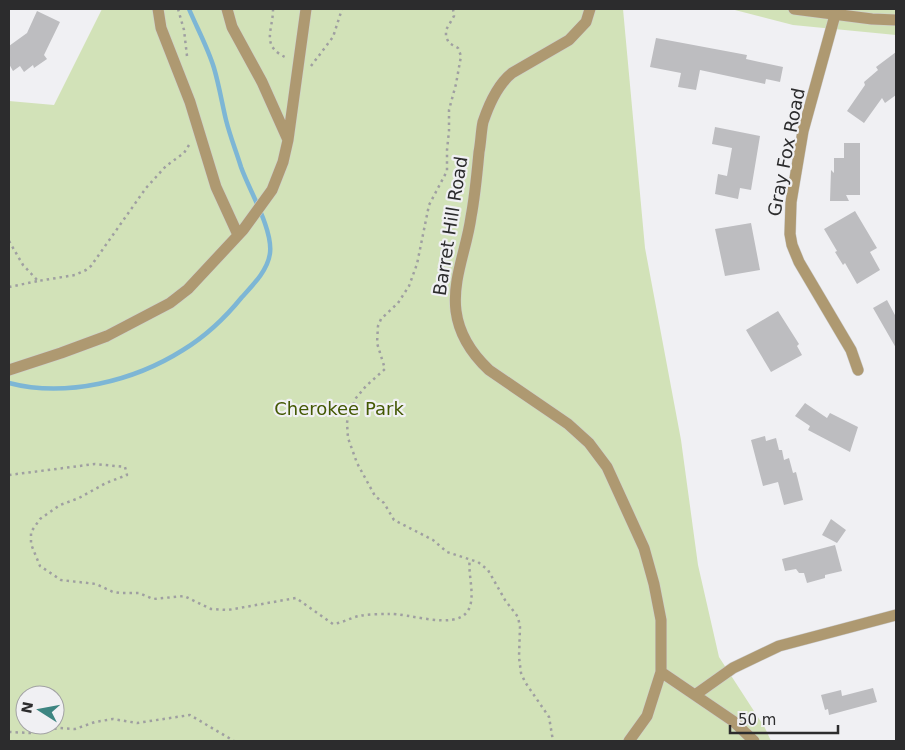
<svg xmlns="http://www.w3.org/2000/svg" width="905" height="750" viewBox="0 0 905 750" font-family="'DejaVu Sans',sans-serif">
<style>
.green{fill:#d2e2b8;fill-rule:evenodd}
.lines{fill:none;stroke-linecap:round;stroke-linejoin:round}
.stream{stroke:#7db6d5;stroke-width:4.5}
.building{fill:#bdbdc0}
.minor-casing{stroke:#cdcdcf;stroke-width:12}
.path{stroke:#9f9fa1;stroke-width:2.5;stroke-dasharray:2.5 4;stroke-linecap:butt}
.minor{stroke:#ae9971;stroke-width:11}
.labels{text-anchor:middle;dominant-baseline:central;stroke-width:4.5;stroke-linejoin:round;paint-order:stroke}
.street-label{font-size:18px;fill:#2c2c2d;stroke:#f0f0f3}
.park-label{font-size:18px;fill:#435803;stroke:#f0f0f3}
</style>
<rect width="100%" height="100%" fill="#f0f0f3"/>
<path class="green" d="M102,9H623L645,248L681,440L698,565L719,657L765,728L771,741H9V101L54,105ZM25,695H55V725H25Z
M731,9H896V35L793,25Z"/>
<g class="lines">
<path class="stream" d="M9,383C66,398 134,381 183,350C206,336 225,318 242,297C253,285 268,270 270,253C273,229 249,190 241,167C236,151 230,136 226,120C222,103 219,85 214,68C208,48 197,28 189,9"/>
</g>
<path class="building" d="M37,11L60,22L44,55L47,59L34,68L33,65L24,72L20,66L13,71L9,64V46L27,33Z
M656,38L747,55L746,59L783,67L780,82L766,79L765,84L700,70L696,90L678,87L681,73L650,67Z
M896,52V95L885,103L882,98L864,123L847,111L865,85L864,82L878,70L876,67Z
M715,127L760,136L751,190L740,188L738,199L715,194L718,174L727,176L732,148L712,144Z
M844,143H860V195H846L849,201H830L831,170L834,173V158H844Z
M855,211L877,248L870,252L880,270L857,284L845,263L843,265L835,252L837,251L824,229Z
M751,223L760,270L725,276L715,229Z
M887,300L896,317V348L873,308Z
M778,311L799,344L797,346L802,355L771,372L746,330Z
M805,403L827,418L830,413L858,427L850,452L808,430L810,426L795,416Z
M765,436L766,441L776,438L779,450H782L784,460L789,458L793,473L796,472L803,500L784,505L778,482L763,486L751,440Z
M831,519L846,530L837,543L822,535Z
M835,545L842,571L825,575V578L807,583L804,573H799L796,569L785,571L782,559Z
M873,688L877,702L829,715L828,709L825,710L821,695L841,690L842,696Z"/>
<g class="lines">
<g class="minor-casing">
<path id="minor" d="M158,9L161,28L190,102L216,187L238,235
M227,9L232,27L262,82L288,140
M590,9L586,22L569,40L512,73C497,85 489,104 483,122C481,131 481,142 479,152C477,174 475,196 471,217C467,248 452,279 456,311C459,334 472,354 489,370L568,424L589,443L607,467L644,548L654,584L661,620V672L647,716L629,741
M794,9L872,19L896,20
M835,15L803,131L791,202L790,234L792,245L799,262L851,350L858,370
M9,370L61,353L107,336L170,303L188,289L243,230L272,190L283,162L288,140L306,9
M661,672L733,721L754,741
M695,695L733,668L779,646L896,615"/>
</g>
<path class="path" d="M178,9L184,30L187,56
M273,9C273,31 260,46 287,58
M453,9L454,16L446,30V37L449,43L458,48L461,56L456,84L449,110V131L447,150V171L429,205L417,264L409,286L398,303L381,319L378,326L377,343L385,369L366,386L356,398L348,416L347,423L348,438L357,463L375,496L384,503L394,520L433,540L447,552L478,562L488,570L505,600L518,617L520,627L519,657L521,673L525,682L549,717L553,741
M311,66L333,37L342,9
M9,241L23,265L38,281L75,275L86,270L91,266L146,188L166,166L184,153L189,145
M9,287L38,281
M9,475L95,464L125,467L127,475L106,483L79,498L60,505L40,519L31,532V544L40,566L61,580L96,584L113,592L120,593H139L153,599L184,596L211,609L228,610L296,598L333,624C342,623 350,618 359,616C368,614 380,614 389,614C408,613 454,630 467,612C477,599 467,573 470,559
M9,732L31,733L59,728L75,729L95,722L113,719L137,723L190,715L234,741"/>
<use href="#minor" class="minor"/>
</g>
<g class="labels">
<g class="street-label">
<text transform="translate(786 152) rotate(-79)">Gray Fox Road</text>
<text transform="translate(450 226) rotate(-81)">Barret Hill Road</text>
</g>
<g class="park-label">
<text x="339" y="408">Cherokee Park</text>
</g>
</g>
<rect width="905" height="750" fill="none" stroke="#2c2c2d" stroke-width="20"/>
<g transform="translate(40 710) rotate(281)"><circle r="24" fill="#f0f0f3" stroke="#a2a2a4"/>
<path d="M0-4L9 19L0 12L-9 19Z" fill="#3d8581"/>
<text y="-8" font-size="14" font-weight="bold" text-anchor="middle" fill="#2c2c2d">N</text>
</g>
<path d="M730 725v8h108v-8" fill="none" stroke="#2c2c2d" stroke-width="2.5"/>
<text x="738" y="725" font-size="15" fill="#2c2c2d" stroke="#f0f0f3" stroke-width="4" paint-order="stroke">50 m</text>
</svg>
